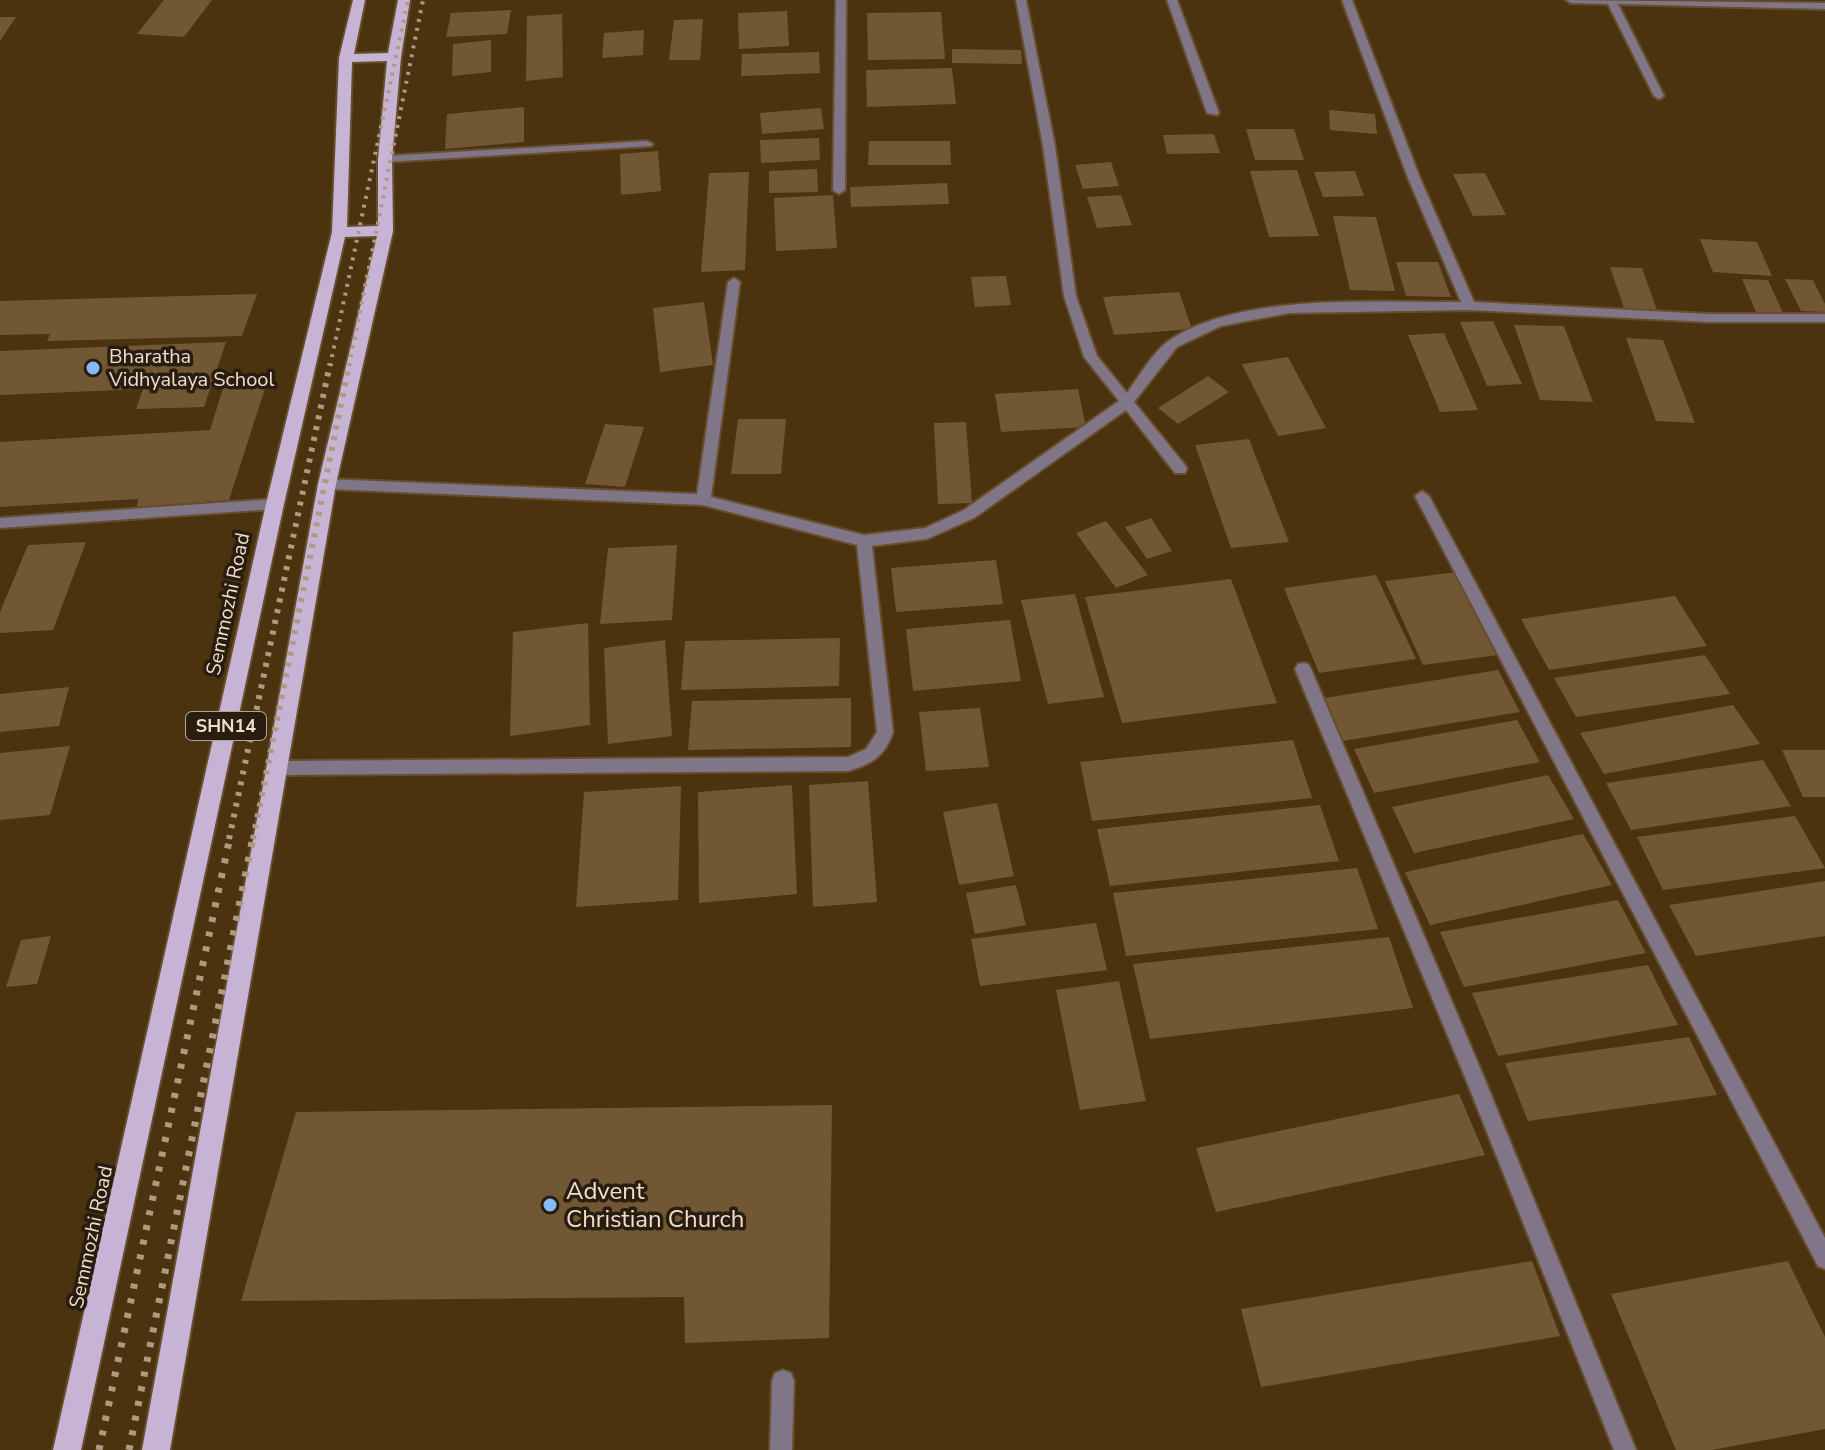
<svg xmlns="http://www.w3.org/2000/svg" width="1825" height="1450" viewBox="0 0 1825 1450" font-family="'Nunito Sans',sans-serif">
<style>
.building{fill:#725735}
.lines{fill:none;stroke-linecap:round;stroke-linejoin:round}
.service-casing{stroke:#664e2e;stroke-width:4}
.minor-casing{stroke:#664e2e;stroke-width:4}
.primary-casing{stroke:#664e2e;stroke-width:4}
.service{fill:#807687;fill-rule:evenodd}
.minor{fill:#807687;fill-rule:evenodd}
.primary{fill:#c7b3d4;fill-rule:evenodd}
.rail-far2{stroke:#ae9a81;stroke-width:4;stroke-dasharray:3 6;stroke-linecap:butt}
.rail-far1{stroke:#ae9a81;stroke-width:6;stroke-dasharray:4 7;stroke-linecap:butt}
.rail{stroke:#ae9a81;stroke-width:7;stroke-dasharray:5 10;stroke-linecap:butt}
.poi-dot{fill:#84bcfb;stroke:#291d0f;stroke-width:3}
.labels{text-anchor:middle;dominant-baseline:central;stroke-width:7;stroke-linejoin:round;paint-order:stroke}
.shield{fill:#291d0f;stroke:#b3a493;stroke-width:2}
.shield-label{font-size:18px;font-weight:bold;fill:#eedecc}
.poi-label{font-size:20px;fill:#eedecc;stroke:#291d0f;text-anchor:start}
.street-label{font-size:20px;fill:#eedecc;stroke:#291d0f}
.near-poi-label{font-size:24px;fill:#eedecc;stroke:#291d0f;text-anchor:start}
</style>
<rect width="100%" height="100%" fill="#4c3310"/>
<path class="building" d="M164,0H212L184,37L137,34Z
M511,10L507,34L446,37L451,13Z
M787,11L789,46L739,49L738,13Z
M941,12L945,59L868,60L867,13Z
M562,14L563,77L526,81L527,16Z
M0,17H16L0,41Z
M703,19L700,60H669L674,20Z
M644,30L643,55L602,58L604,33Z
M491,40V72L452,76L453,44Z
M952,49L1021,50L1022,64L952,63Z
M819,52L820,73L741,76L742,54Z
M952,68L956,104L867,107L866,70Z
M524,107V142L445,149L447,114Z
M821,108L824,129L762,134L760,113Z
M1329,110L1375,114L1377,134L1330,130Z
M1246,129H1294L1304,160H1255Z
M1214,134L1220,153L1167,154L1163,135Z
M819,138L820,160L761,163L760,140Z
M869,141H950L951,165H868Z
M658,151L661,191L621,195L620,154Z
M1111,162L1119,186L1083,189L1075,165Z
M817,169L818,192L769,193V171Z
M1297,170L1319,236L1269,237L1250,171Z
M1355,171L1364,196L1323,197L1314,172Z
M749,172L745,270L701,272L709,173Z
M1485,173L1506,215L1473,216L1453,174Z
M947,183L949,204L851,207L850,187Z
M833,195L837,248L776,251L774,198Z
M1121,195L1132,225L1097,228L1087,197Z
M1333,216L1376,217L1395,291L1350,290Z
M1700,239L1757,242L1772,276L1713,272Z
M1396,262H1438L1451,297L1406,296Z
M1610,267L1642,268L1658,313L1625,311Z
M1006,276L1011,305L975,307L971,277Z
M1742,279L1768,280L1783,313L1756,312Z
M1785,279L1813,280L1825,304V312L1801,311Z
M1179,292L1192,329L1114,335L1103,297Z
M257,294L242,336L47,341L50,334L0,335V301Z
M704,302L713,365L660,372L653,308Z
M1493,321L1522,384L1487,386L1460,322Z
M1514,325L1564,326L1593,402L1540,400Z
M1444,333L1478,410L1440,412L1408,335Z
M1626,338L1663,340L1695,423L1656,421Z
M226,342L204,407L136,409L143,389L0,395V351Z
M1288,357L1326,428L1278,436L1242,364Z
M1208,376L1229,392L1178,424L1158,408Z
M268,379L229,500L137,507L138,499L0,507V442L210,430L225,382Z
M1078,389L1086,427L1001,432L995,394Z
M738,419H786L781,474H731Z
M966,422L972,503L938,504L934,423Z
M605,424L644,427L625,487L585,484Z
M1249,439L1289,542L1231,548L1195,445Z
M1151,518L1172,551L1147,559L1125,527Z
M1106,521L1148,575L1116,588L1076,533Z
M86,542L53,630L0,633V612L28,545Z
M677,545L672,620L600,624L608,548Z
M996,560L1003,604L896,612L891,568Z
M1457,572L1498,655L1423,665L1385,581Z
M1376,575L1416,659L1319,673L1284,588Z
M1231,579L1277,703L1122,723L1085,597Z
M1075,594L1104,697L1048,704L1021,600Z
M1675,596L1707,646L1549,670L1521,619Z
M1010,620L1021,681L913,691L906,629Z
M588,623L590,725L510,736L513,632Z
M840,638L839,686L681,690L685,641Z
M665,640L672,736L608,744L604,648Z
M1705,655L1730,694L1576,717L1554,678Z
M1498,670L1520,712L1343,741L1325,698Z
M69,687L59,726L0,732V694Z
M851,698V747L688,750L692,701Z
M1733,705L1760,744L1604,774L1580,733Z
M980,708L989,767L926,771L919,712Z
M1517,720L1540,762L1374,793L1354,749Z
M1293,740L1312,798L1092,821L1080,762Z
M70,746L50,815L0,820V753Z
M1782,750H1825V797H1803Z
M1763,760L1791,806L1631,830L1606,783Z
M1548,775L1574,819L1414,853L1392,807Z
M868,781L877,902L813,907L809,785Z
M792,785L797,894L699,903L698,792Z
M681,786L678,900L576,907L584,792Z
M997,803L1014,876L959,885L943,812Z
M1320,805L1339,861L1110,886L1097,829Z
M1795,816L1825,868L1663,890L1637,837Z
M1583,834L1612,885L1430,925L1405,872Z
M1357,868L1378,929L1126,956L1113,893Z
M1825,881V936L1696,956L1669,905Z
M1016,885L1026,925L975,934L966,893Z
M1618,900L1646,953L1464,987L1440,932Z
M1096,923L1107,970L980,986L971,939Z
M51,936L37,984L6,987L21,940Z
M1389,937L1413,1008L1150,1039L1133,964Z
M1648,965L1678,1025L1498,1056L1472,993Z
M1119,981L1146,1101L1080,1110L1056,990Z
M1689,1037L1717,1095L1528,1121L1505,1063Z
M1459,1094L1485,1155L1216,1212L1196,1148Z
M832,1105L829,1338L685,1343L684,1297L241,1301L296,1112Z
M1532,1261L1560,1336L1261,1387L1241,1309Z
M1788,1261L1825,1337V1429L1712,1450H1676L1611,1294Z"/>
<g class="lines">
<g class="service-casing">
<path id="service" d="M783,1370L791,1373L794,1381L792,1450H770L772,1381L775,1373Z"/>
</g>
<g class="minor-casing">
<path id="minor" d="M836,0H846L845,190L839,194L833,190Z
M1016,0H1026L1055,146L1076,296L1097,356L1127,393C1138,378 1155,349 1170,340C1242,292 1376,303 1461,302L1408,178L1342,0H1352L1420,178L1474,302L1709,314H1825V322H1709L1469,310L1289,313L1221,326L1177,347L1134,402L1185,465L1187,469L1185,473H1175L1126,410L974,518L927,539L872,546L893,732C885,756 872,764 848,771L278,775L272,773L270,768L272,763L278,761L848,757L866,749L877,732L857,545L703,505L327,489L320,484L327,479L697,494L728,282L734,278L740,282L711,497L864,535L925,528L964,510L1119,401L1084,357L1064,296L1043,146Z
M1167,0H1177L1219,113L1217,115L1207,113Z
M1566,0L1825,3V9L1618,4L1664,96L1659,99L1654,96L1608,4L1571,3Z
M647,141L653,144L651,146L385,162L379,159L385,156Z
M1422,491L1429,496L1825,1238V1269L1818,1266L1415,496Z
M275,499L282,504L275,509L0,528V518Z
M1303,663L1308,664L1311,669L1483,1075L1636,1450H1614L1467,1082L1295,669L1298,664Z"/>
</g>
<g class="primary-casing">
<path id="primary" d="M353,0H365L354,54L388,53L398,0H410L401,57L392,159L393,231L336,484L170,1450H142L318,484L377,236L345,237L284,504L81,1450H53L266,504L332,232L339,58ZM387,61L378,159V226L347,227L352,62Z"/>
</g>
<use href="#service" class="service"/>
<use href="#minor" class="minor"/>
<use href="#primary" class="primary"/>
<path class="rail-far2" d="M330,366L408,0
M349,366L423,0"/>
<path class="rail-far1" d="M229,839L330,364
M253,839L349,364"/>
<path class="rail" d="M99,1450L230,837
M129,1450L253,837"/>
</g>
<g class="poi-dot">
<circle cx="93" cy="368" r="8"/>
<circle cx="550" cy="1205" r="8"/>
</g>
<g class="labels">
<rect class="shield" x="186" y="712" width="80" height="28" rx="6"/>
<g class="shield-label">
<text x="226" y="726">SHN14</text>
</g>
<g class="poi-label">
<text x="109" y="356">Bharatha<tspan x="109" dy="23">Vidhyalaya School</tspan></text>
</g>
<g class="street-label">
<text transform="translate(228 604) rotate(-78)">Semmozhi Road</text>
<text transform="translate(91 1237) rotate(-78)">Semmozhi Road</text>
</g>
<g class="near-poi-label">
<text x="566" y="1191">Advent<tspan x="566" dy="28">Christian Church</tspan></text>
</g>
</g>
</svg>
